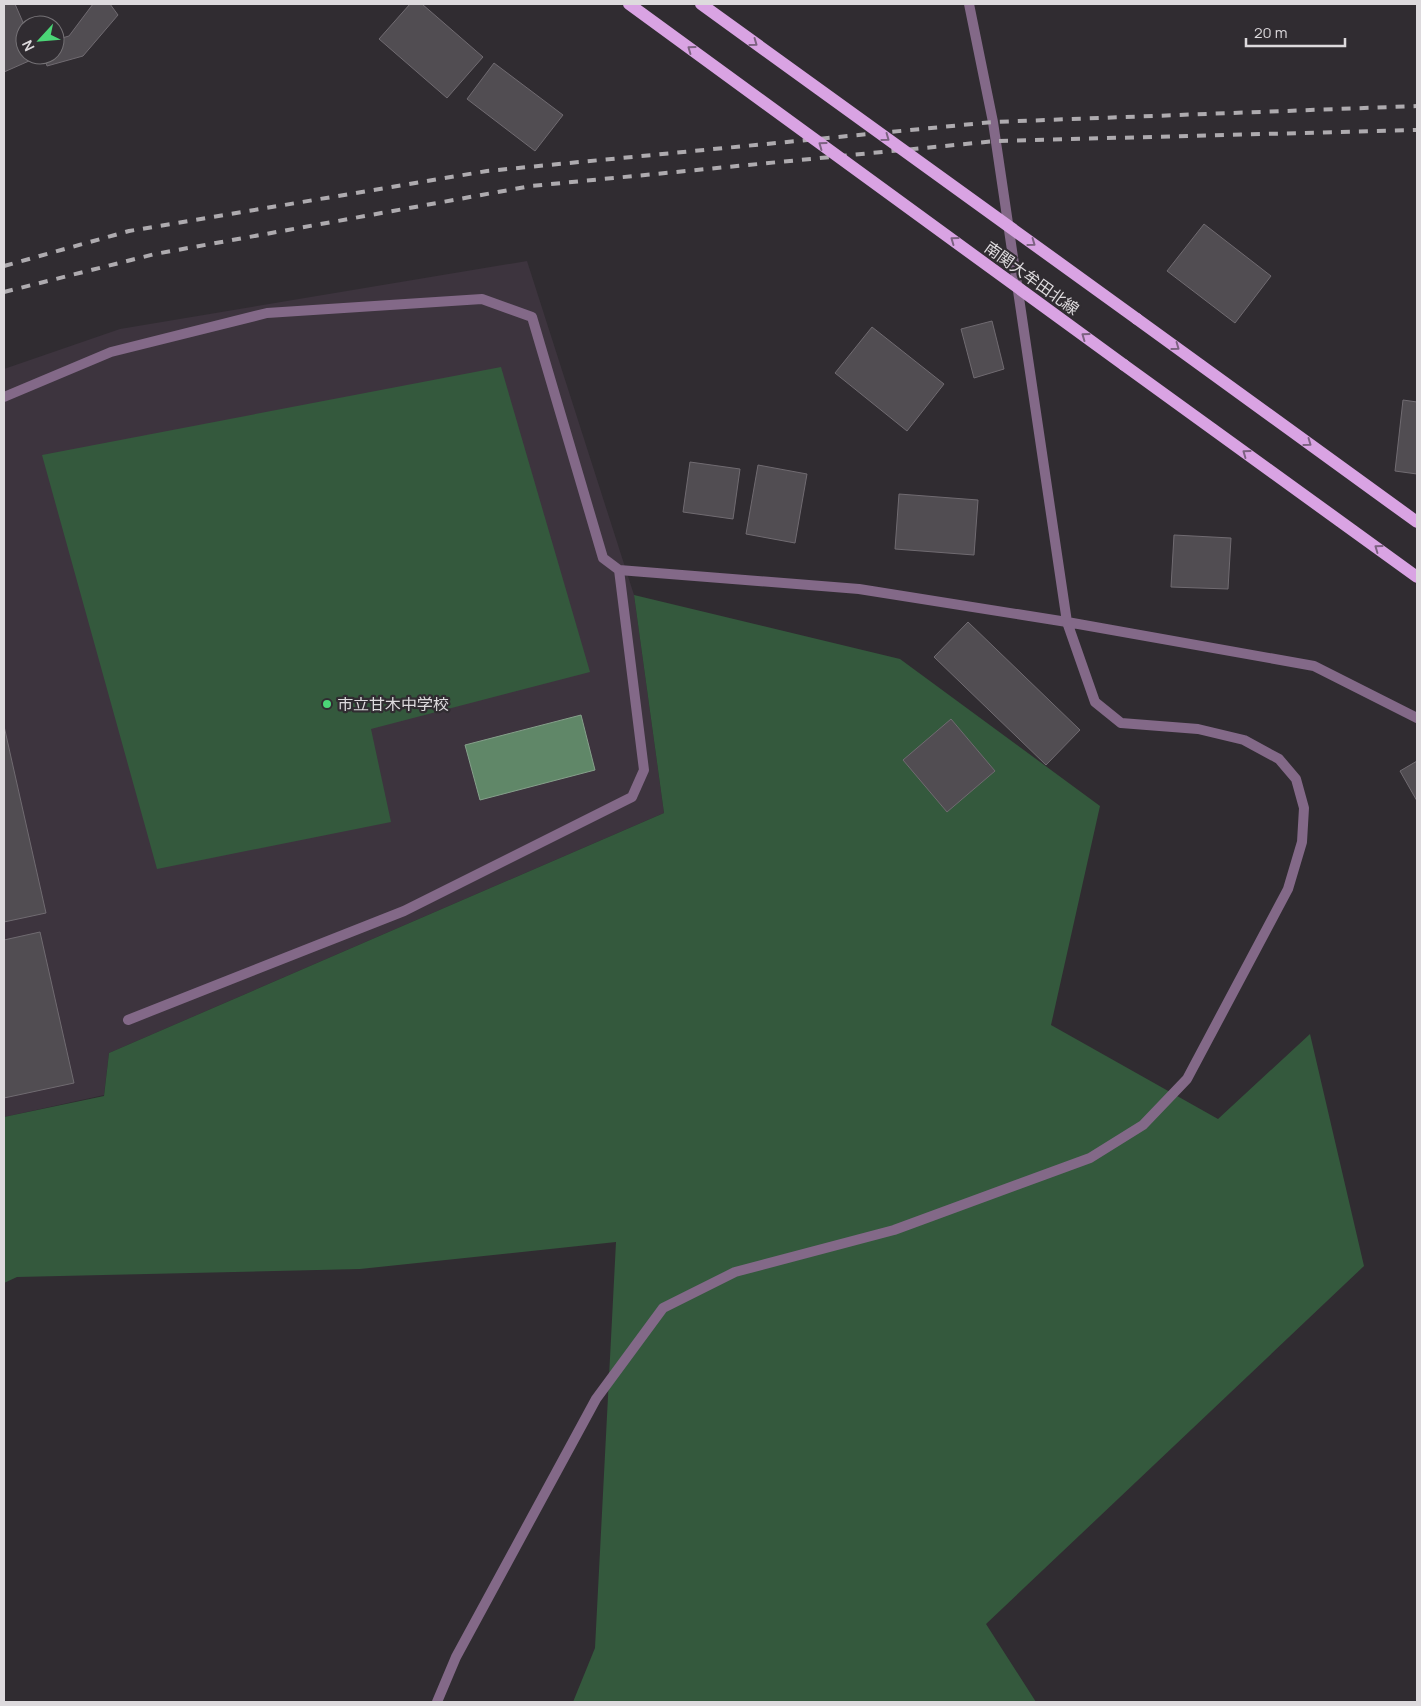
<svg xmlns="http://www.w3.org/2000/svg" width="1421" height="1706" viewBox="0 0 1421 1706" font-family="Manrope,'Noto Sans JP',sans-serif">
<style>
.built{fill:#3d343e}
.green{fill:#34593d}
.water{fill:#608768;stroke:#86a08b}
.building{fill:#514d52;stroke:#706b71}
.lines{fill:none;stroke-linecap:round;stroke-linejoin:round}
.lane{stroke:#836988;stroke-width:10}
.street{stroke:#836988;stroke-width:10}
.primary{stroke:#d9a3e3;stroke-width:12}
.rail{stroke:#aeabaf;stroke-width:4;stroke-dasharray:9 9;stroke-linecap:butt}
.primary-bridge{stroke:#d9a3e3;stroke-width:12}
.oneway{stroke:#7c6281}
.poi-dot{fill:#4bd677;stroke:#302c31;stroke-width:2}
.labels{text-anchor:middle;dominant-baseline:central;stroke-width:4.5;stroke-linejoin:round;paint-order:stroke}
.street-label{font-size:16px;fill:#dddadd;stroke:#302c31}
.poi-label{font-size:16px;fill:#dddadd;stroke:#302c31;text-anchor:start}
</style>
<rect width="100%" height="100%" fill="#302c31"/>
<path class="built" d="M527,261L634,595L664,813L109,1053L104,1095L4,1117V369L120,329Z"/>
<path class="green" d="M501,367L590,672L371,729L391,822L157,869L42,455Z
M634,595L900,659L1100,806L1051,1025L1218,1119L1310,1034L1364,1266L986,1624L1036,1702H573L595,1648L616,1242L360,1269L17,1277L4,1283V1117L104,1096L109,1053L664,813Z"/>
<path class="water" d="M581,715L595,770L480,800L465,745Z"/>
<path class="building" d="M7,4H15L25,27V55H38V57L4,72V5Z
M93,4H110L118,15L83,56L47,66L44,55H55V40L69,36Z
M410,4H422L483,57L447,98L379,39Z
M494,63L563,115L535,151L467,99Z
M1204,224L1271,276L1235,323L1167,271Z
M992,321L1004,369L974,378L961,329Z
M872,327L944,384L907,431L835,373Z
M1403,400L1417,402V474L1395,471Z
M690,462L740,469L733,519L683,512Z
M758,465L807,474L795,543L746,534Z
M899,494L978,500L974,555L895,549Z
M1174,535L1231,538L1228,589L1171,587Z
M968,622L1080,730L1046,765L934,657Z
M951,719L995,771L947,812L903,760Z
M4,726L46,913L4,922Z
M1417,761V801L1400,771Z
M40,932L74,1083L4,1098V940Z"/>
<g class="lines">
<path class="lane" d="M4,397L111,352L267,313L482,299L532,317L603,558L619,570
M128,1020L404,911L632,797L644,770L619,570L859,589L1067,622"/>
<path class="street" d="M1067,622L1314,666L1417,718
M437,1702L456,1657L596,1399L663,1308L735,1272L894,1230L1090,1158L1143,1125L1187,1079L1288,889L1302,842L1304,808L1296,779L1279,759L1244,740L1198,729L1121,723L1095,702L1067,622L993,122L969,4"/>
<path class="primary" d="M1137,319L1417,522
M1124,365L1417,577"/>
<path class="rail" d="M4,266L129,231L487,171L993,122L1417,106
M4,292L155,254L531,186L996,141L1417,130"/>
<path class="primary-bridge" d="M629,4L1124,365
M701,4L1137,319"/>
</g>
<defs><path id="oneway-chevron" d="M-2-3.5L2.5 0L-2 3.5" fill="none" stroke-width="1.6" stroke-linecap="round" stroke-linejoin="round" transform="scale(1.25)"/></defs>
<g class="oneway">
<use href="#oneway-chevron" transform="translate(754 43) rotate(36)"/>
<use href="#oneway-chevron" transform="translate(691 49) rotate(-144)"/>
<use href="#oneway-chevron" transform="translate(886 138) rotate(36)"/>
<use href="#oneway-chevron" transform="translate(822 145) rotate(-144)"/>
<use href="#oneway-chevron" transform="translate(954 240) rotate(-144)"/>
<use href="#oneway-chevron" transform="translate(1032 243) rotate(36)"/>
<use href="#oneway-chevron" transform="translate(1085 336) rotate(-144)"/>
<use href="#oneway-chevron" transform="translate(1176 347) rotate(36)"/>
<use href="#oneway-chevron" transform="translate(1308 443) rotate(36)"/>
<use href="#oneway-chevron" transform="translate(1246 453) rotate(-144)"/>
<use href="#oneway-chevron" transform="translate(1378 548) rotate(-144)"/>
</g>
<circle class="poi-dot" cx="327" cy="704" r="5"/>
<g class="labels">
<g class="street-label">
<text transform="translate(1032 278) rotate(36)">南関大牟田北線</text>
</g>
<g class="poi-label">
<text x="337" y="704">市立甘木中学校</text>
</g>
</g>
<rect width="1421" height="1706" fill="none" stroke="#dddadd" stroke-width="10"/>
<g transform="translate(40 40) rotate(244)"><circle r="24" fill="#302c31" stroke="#757276"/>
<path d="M0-4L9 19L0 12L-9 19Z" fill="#4bd677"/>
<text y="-8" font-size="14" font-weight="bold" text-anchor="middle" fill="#dddadd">N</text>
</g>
<path d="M1246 38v8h99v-8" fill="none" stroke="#dddadd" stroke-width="2.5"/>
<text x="1254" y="38" font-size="15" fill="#dddadd" stroke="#302c31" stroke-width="4" paint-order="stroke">20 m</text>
</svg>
